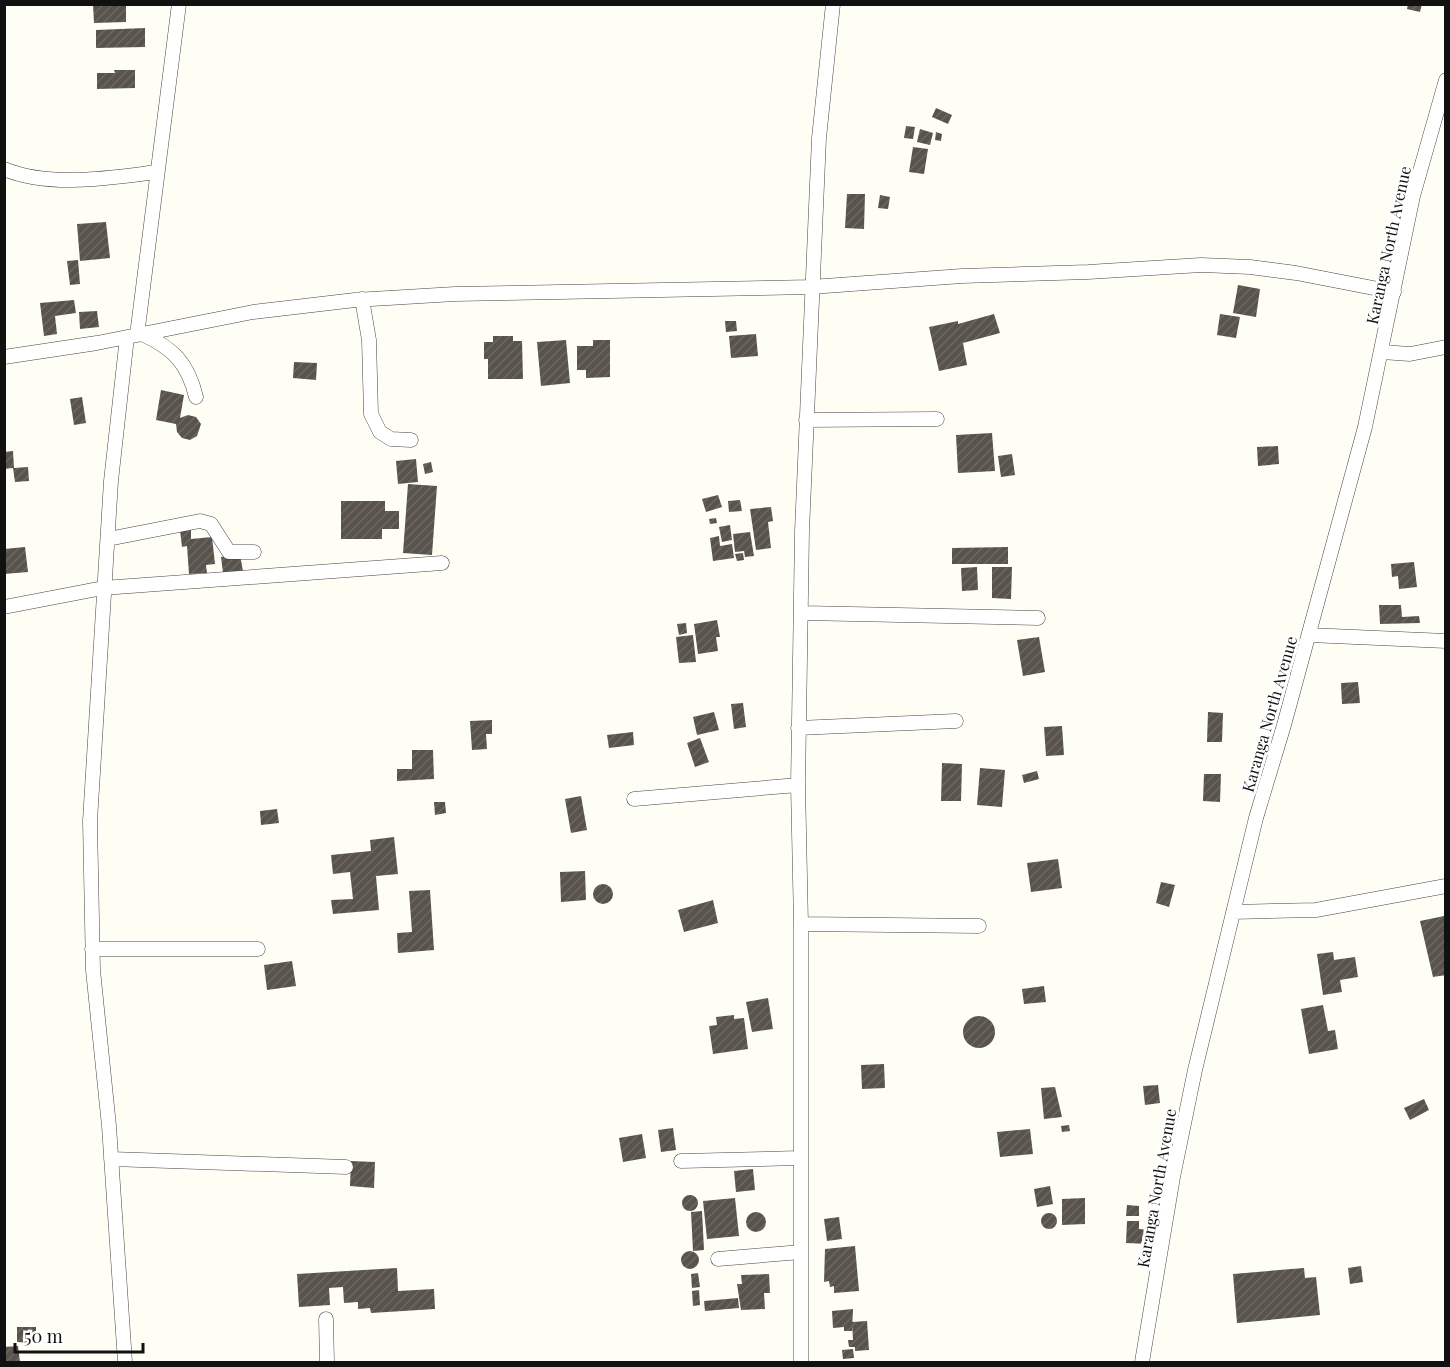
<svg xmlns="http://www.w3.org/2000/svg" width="1450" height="1367" viewBox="0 0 1450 1367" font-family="'Playfair Display',serif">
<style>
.building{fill:url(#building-hatch)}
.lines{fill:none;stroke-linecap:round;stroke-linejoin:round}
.minor-casing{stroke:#444;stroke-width:15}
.minor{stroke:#fff;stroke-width:14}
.labels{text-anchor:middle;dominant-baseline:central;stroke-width:6;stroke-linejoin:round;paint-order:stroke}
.street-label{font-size:16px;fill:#111;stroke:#fff}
</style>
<defs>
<pattern id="building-hatch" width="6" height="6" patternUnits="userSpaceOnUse" patternTransform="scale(1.5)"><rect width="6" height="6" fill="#59534d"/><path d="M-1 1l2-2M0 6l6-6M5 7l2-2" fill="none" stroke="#6c6762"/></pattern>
</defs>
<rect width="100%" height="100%" fill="#fffef5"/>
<path class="building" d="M93,4H126V22L94,23Z
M1408,4H1422L1420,12L1407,9Z
M145,28V47L96,48V30Z
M114,70H135V88L97,89V73H115Z
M936,108L952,115L948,124L932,117Z
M906,126L915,127L913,139L904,138Z
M920,129L933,133L930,145L917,142Z
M936,132L942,134L941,141L935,140Z
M913,147L928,149L924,174L909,172Z
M847,194H865L864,229L845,228Z
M880,195L890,197L888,209L878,208Z
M106,222L110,258L80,261L77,224Z
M78,260L80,284L70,285L67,261Z
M1238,285L1260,289L1256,317L1233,313Z
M74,300L76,313L55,316L57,334L44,336L40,303Z
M97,311L99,327L80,329L79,312Z
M994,314L1000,333L963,343L967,365L939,371L929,327L958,321V324Z
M1220,314L1240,317L1236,338L1217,335Z
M725,321H736L737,331L726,332Z
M756,334L758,356L731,358L729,336Z
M493,336H513V341H522L523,379H488V359H484V342H493Z
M566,340L570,383L541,386L537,342Z
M593,340H610V377L586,378V370H577V346H593Z
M294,362L317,363L316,380L293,378Z
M161,390L184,395L180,418L188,415L196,417L201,424L197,436L190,440L182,438L177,432L176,424L156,420Z
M82,397L86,423L74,425L70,399Z
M992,433L995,471L958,473L956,435Z
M1278,446L1279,464L1258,466L1257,447Z
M13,451L14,468L28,467L29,481L15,482L13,468L4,469V452Z
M1012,454L1015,475L1001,477L998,456Z
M416,459L418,482L398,484L396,461Z
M431,462L433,472L425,474L423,464Z
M408,484L437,486L432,555L403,553Z
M718,495L722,507L706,512L702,499Z
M740,500L742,511L729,512L728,501Z
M341,501H385V511H399V529H382V539H341Z
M771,507L773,521L768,522L771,548L756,550L750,509Z
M716,518L717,523L710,524L709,519Z
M730,525L732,540L722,542L719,527Z
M191,529V539L212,537L215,564L206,565L207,573L189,574L187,546L182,547L180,530Z
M750,532L754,556L745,557L744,551L735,552L733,534Z
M719,536L720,546L732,544L734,558L713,561L710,538Z
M25,547L28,572L4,574V549Z
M1008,547V564H952V548Z
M743,553L744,560L737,561L735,554Z
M240,555L243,571L223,573L221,557Z
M1414,562L1417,587L1399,589L1398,576L1392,577L1391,564Z
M977,567L978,590L962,591L961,568Z
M992,567H1012L1011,599L992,598Z
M1379,605H1401L1402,617L1419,616L1420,623L1380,624Z
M717,620L720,637H716L718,651L698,654L694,624Z
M686,623L687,633L679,635L677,624Z
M693,635L696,662L679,663L676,637Z
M1039,637L1045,672L1023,676L1017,640Z
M1358,682L1360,703L1342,704L1341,683Z
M743,703L746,727L734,729L731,704Z
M714,712L719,730L697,735L693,717Z
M1208,712L1223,713L1222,742H1207Z
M492,720V734H486L487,749L472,750L470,721Z
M1062,726L1064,755L1046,756L1044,727Z
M633,732L634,745L609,748L607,735Z
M700,738L709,762L695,767L687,743Z
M412,750H433L434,779L397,781V769H412Z
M942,763L962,764L961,801H941Z
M980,768L1005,770L1002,807L977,805Z
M1037,771L1039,779L1024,783L1022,775Z
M1204,774H1221L1220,802L1203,801Z
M581,796L587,830L571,833L565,799Z
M434,802H445L446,813L435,815Z
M277,809L279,823L261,825L260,811Z
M394,837L398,874L376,876L379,910L333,914L331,900L353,899L350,872L333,874L331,855L371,851L370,840Z
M1058,859L1062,888L1031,892L1027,863Z
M585,871L586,900L561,902L560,872Z
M1161,882L1175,885L1169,907L1156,903Z
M593 894a10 10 0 1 1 20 0a10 10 0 1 1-20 0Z
M430,890L434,950L398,953L397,933L412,932L409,891Z
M713,900L718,923L684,932L678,910Z
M1444,916L1446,975L1433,977L1420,921Z
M1333,952L1334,960L1355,957L1358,977L1340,980L1342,992L1323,995L1317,954Z
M292,961L296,986L267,990L264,965Z
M1044,986L1046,1002L1024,1004L1022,989Z
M768,998L773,1029L752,1032L746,1002Z
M1323,1005L1328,1031L1335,1030L1338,1049L1309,1054L1301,1009Z
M734,1015V1019L744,1018L748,1049L713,1054L709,1026L717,1025L716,1017Z
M963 1032a16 16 0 1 1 32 0a16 16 0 1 1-32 0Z
M884,1064L885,1088L862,1089L861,1065Z
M1158,1085L1160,1103L1145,1105L1143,1086Z
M1055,1087L1062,1117L1044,1119L1041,1088Z
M1424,1099L1429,1110L1410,1120L1404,1108Z
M1069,1125L1070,1131L1062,1132L1061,1126Z
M673,1128L676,1150L661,1152L658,1130Z
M1030,1129L1033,1154L1000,1157L997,1132Z
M642,1134L646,1158L623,1162L619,1138Z
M351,1161L375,1162L374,1188L350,1186Z
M753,1169L755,1190L736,1192L734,1171Z
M1050,1186L1053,1204L1037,1207L1034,1189Z
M682 1203a8 8 0 1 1 16 0a8 8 0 1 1-16 0Z
M735,1198L739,1236L707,1239L703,1201Z
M1085,1198V1224L1062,1225V1199Z
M1127,1205L1139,1206V1216H1126Z
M702,1211L704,1250L693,1251L691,1212Z
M746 1222a10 10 0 1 1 20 0a10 10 0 1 1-20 0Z
M1041 1221a8 8 0 1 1 16 0a8 8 0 1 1-16 0Z
M839,1217L842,1239L827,1241L824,1219Z
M1127,1221H1139V1229L1150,1230L1149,1244L1126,1243Z
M855,1246L859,1291L834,1293V1286L830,1287L829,1281L824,1282L825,1249Z
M681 1260a9 9 0 1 1 18 0a9 9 0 1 1-18 0Z
M1361,1266L1363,1282L1350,1284L1348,1268Z
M397,1268L398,1291L434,1289L435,1309L371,1313L370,1308L358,1309V1302L344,1303L343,1287L329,1288L330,1305L299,1307L297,1274Z
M1304,1268L1305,1278L1316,1277L1320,1315L1237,1323L1233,1274Z
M698,1273L700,1287L692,1288L691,1274Z
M769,1274L770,1293H764L765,1309L741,1310L737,1284H742L741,1275Z
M699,1290L700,1305L693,1306L692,1291Z
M738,1298L739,1308L705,1311L704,1301Z
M853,1309L852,1331H844V1327L833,1328L832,1311Z
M867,1321L869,1350L855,1351V1347H849L848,1340H853L852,1322Z
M17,1327H36V1343L17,1342Z
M18,1346L20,1362H4V1347Z
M853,1349L854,1358L843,1359L842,1350Z"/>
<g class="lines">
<g class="minor-casing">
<path id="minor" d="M4,169C50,188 109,178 157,172
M362,299L369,340L371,414L380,432L391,439L411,440
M142,334C173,348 188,363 196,397
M137,335L179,4
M1382,352L1410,354L1446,347
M4,357L97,343L253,312L355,300L455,294L811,287L962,276L1088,272L1201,265L1250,267L1296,273L1394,292
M806,420L937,419
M108,539L200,521L211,524L229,552H254
M4,607L103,588L442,563
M803,613L1038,618
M1309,635L1446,641
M798,728L956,721
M634,799L798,785
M1233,912L1316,910L1446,886
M801,924L979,926
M92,949H258
M111,1159L346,1167
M681,1161L799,1158
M718,1259L801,1252
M326,1319L327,1362
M125,1362L109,1126L93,970L90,821L111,481L127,337
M801,1362V924L798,785L802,531L819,138L833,4
M1142,1362L1173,1177L1195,1070L1256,818L1284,725L1365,427L1413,196L1446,80"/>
</g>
<use href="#minor" class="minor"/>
</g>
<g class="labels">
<g class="street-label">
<text transform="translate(1388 245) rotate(-78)">Karanga North Avenue</text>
<text transform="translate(1269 714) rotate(-74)">Karanga North Avenue</text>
<text transform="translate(1156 1188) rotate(-80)">Karanga North Avenue</text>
</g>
</g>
<rect width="1450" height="1367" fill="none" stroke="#111111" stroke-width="12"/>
<path d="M15 1343v9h128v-9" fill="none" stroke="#111111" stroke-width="3"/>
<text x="24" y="1343" font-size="18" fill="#111111" stroke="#ffffff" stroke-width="4.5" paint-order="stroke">50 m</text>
</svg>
